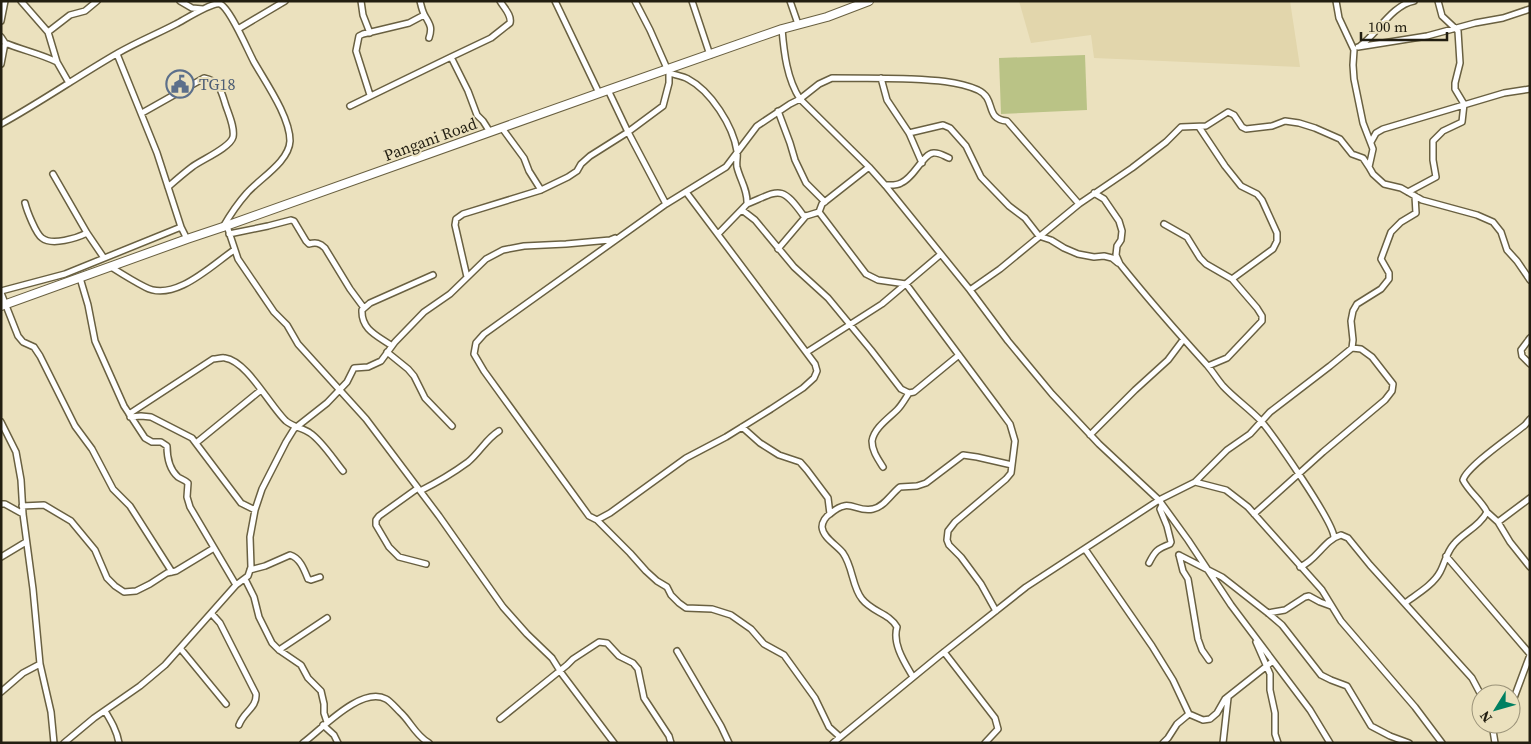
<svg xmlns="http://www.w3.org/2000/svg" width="1531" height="744" viewBox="0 0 1531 744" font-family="'Source Serif 4',serif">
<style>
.built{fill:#e2d6ac}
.green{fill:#bac386}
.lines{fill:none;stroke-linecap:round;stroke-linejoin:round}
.street-casing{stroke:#696041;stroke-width:8}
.secondary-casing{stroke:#696041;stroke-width:10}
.street{stroke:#fff;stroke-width:5}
.secondary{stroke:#fff;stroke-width:8}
.labels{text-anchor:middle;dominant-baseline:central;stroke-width:4;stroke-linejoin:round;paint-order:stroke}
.service-label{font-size:16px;fill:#4e5e75;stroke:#ebe1be;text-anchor:start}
.street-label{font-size:16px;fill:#221e11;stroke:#ebe1be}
</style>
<rect width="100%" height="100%" fill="#ebe1be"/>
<path class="built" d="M1019,1H1290L1300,67L1094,58L1091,35L1031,43Z"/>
<path class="green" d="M1085,55L1087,110L1001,114L999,58Z"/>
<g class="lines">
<g class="street-casing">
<path id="street" d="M21,1L48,32L57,62L69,83
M180,1L192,8L203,9
M361,1L363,15L370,33
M420,1C421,5 422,10 424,14C429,24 433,26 429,38
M555,1L599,93
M692,1L710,55
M790,1L798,24
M1336,1L1339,18L1354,50L1353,65L1354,79L1363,123L1373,149L1369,167L1373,174L1384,184L1401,188L1422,200L1477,215L1493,222L1501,232L1507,250L1517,261L1530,280
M1,21L5,1
M238,29L285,1
M48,32L70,15L85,11L97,1
M1,37L5,43L1,64
M5,43C22,50 41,54 57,62
M1360,46C1377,34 1392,5 1414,1
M1358,47L1427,36L1475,23L1503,18L1530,9
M117,54L157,153L181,227L187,239
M669,73C675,75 683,76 688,79C711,91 733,126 737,151C738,156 736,162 737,167C740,180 748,190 747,204L719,233
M881,78L887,100L909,133L922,163
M608,90L628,132L666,204
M370,95L356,51L359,36L363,34L409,23L424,15
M350,106L451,57
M778,111L790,143L795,160L806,183L825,202
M142,113L204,78C219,81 221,90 225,103C228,113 235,127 233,137C230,148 201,160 192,167C184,173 176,180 168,187
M1,124C41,102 78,76 118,53C137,42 157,34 176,24C184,20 212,2 220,4C230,8 248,51 254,62C266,83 290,117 290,141C289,162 259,179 247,193C238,203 230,215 223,227
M1199,127L1225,166L1241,186L1257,194L1262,200L1277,233V241L1273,249L1232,279
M502,128L524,158L529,171L541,190
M490,132L483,121L477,115L468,91L451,57L491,38L510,23C512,15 504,8 500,1
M909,133L943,125L950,128L966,146L981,177L1009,206L1025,218L1039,236L1051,240L1064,248L1078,254L1094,257L1104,256L1112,258L1118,263
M1371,142L1376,133L1383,129L1504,93L1530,89
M869,167L822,204L819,212L866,274L878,280L906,284L996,405L1010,424L1015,441L1011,473L1006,479L955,522L948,531L947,540L949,545L961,557L981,584L996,611
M53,174L87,233L104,258
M885,185C890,185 896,186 901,183C914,178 923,154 933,153C939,152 944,156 949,158
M686,192L815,364L817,371L814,378L803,388L771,409L726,437L686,458L610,513L597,520L589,516L484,371L474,354L476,343L484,334L666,204L726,167L757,126L790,104L800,99C787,79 784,53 782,29
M1408,192L1436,177L1433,160V141L1443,131L1462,122L1464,104L1455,89V83L1460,63L1458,31L1442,16L1438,1
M1094,193L1104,199L1119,221L1122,231L1121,240L1117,246L1116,255L1120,264C1148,299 1177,332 1207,365C1213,372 1217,379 1223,386C1235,399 1250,409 1262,422C1275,438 1333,521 1334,537
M25,203C27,211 36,234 42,238C52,246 77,238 87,233
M747,204C779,191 781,184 803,215L806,216L819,212
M1079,204L1007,121C984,119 997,99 978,90C957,81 932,80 910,79C884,78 858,78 832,78L819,84L800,99L869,167L885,185L970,290L1008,341L1052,394L1099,444L1159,500L1188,540L1231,605L1310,710L1330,743
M742,210L755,220L794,267L828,298L871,350L901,389L909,393L914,392L959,355
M1164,224L1187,237L1200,258L1206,264L1232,279L1257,308L1262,316V321L1227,358L1208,366
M227,226L238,259L274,312L287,325L298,344L366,419L439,516L503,607L527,634L552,658L562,674L614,743
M229,234L268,226L291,220L294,221L306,241L309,244C316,242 320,243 325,248L350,289L364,308
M778,249L806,216
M111,267C122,274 133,281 145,287C174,303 212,265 234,250
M467,277L455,225L456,219L463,214L541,190L568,177L577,171L581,164L590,156L628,132L663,106L669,83V73L650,30L635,1
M80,278L88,305L95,341L124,406L145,438L152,442H161L167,446C167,456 169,469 178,477C181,479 185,480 188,483L187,497L190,507L236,585
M970,290L1000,269L1079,204L1132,168L1166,142L1181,127L1206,126L1228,112L1234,115L1242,127L1246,129L1272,126L1285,121L1299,123L1315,128L1340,139L1352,154L1363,158L1369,167
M1,291L65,274L181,227
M1,293L18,336L23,342L34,347L40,356L75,426L92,449L113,489L130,506L172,572
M1530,338L1521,350L1522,356L1530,364
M392,346C378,336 361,330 362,310L370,303L433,275
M387,352L408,369L414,376L425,398L452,426
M807,352L882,304L941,254
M129,414L213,359C217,359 222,357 225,358C247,361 270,406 286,421C293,427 303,428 310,433C322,441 334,460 343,471
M130,417L141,416L151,417L192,438L241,503L255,510
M1,422L16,452L21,480L23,514L33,589L40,664L51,712L54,743
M742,427L760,443L779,455L800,462L807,470L828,498L830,514
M1090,435L1135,390L1168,360L1183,340
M196,443L261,390
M883,467C878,459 872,451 872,441C874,428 889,418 897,410C902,405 905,399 909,393
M1195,482L1226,490L1248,507L1322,590L1341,621L1415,707L1442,743
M418,488L379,516L376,520V525L389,547L399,557L426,564
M420,491C436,483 453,473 468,462C480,452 486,439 499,431
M1,504H5L23,514
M22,506L44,505L71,521L95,550L107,578L115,586L124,592L136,591L150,584L167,573L176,571L214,548
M1487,512L1498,522L1510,542L1530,567
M1254,514L1323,452L1385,400L1392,391L1393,384L1372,357L1361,349L1352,348
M597,520L630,553L646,571L657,581L667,587L671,595L679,603L686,608L712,609L731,615L751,629L764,644L784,655L815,698L829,727L840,737
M1498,522L1530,498
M1085,549L1152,646L1173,680L1189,714L1203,720L1210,719L1217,713L1225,699L1273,661
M1179,555L1222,577L1268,613L1282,625L1321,675L1331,680L1347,686L1371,726L1390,736L1409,743
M1179,555L1183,571L1188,579L1198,639L1202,650L1209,660
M1446,556L1530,654
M1,557L26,542
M1149,563C1155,551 1157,549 1170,544L1171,542L1167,526L1160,509L1162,505
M1300,567C1317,560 1324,540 1341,535L1348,538L1370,565L1472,678L1481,695
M250,570L265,566L290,555C300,558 304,569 308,579L311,580L320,577
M245,579L254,597L259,617L272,643L279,650L301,665L308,678L321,691L324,704V713L327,722
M1405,603C1417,594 1433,585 1440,572C1445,563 1446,553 1454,544C1463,533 1480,526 1487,512C1481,500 1469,492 1463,480C1467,466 1512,436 1525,425L1530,419
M211,613L220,623L256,694C257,708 244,711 239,725
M1268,613L1285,610L1305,597L1309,596L1320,602L1331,606
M1256,642L1270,674V690L1275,713V734L1278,743
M180,648L226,704
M279,650L327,618
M677,651L721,726L729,743
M944,652L995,718L998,729L985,743
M913,677C905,663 892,644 897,627C889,613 872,612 862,599C852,587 853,567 843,553C837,545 823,538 822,527C822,522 826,516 830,514C850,496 855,513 873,509C884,507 891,494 900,487L917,486L926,483L963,455L977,457L1012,465
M1,692L23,673L40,664
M1511,706L1530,655
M105,711C111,721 117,731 119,743
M500,719L567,665L573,659L599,642L607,643L619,656L633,663L638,669L644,698L669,736L671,743
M1492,724L1495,743
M323,725L334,735L338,743
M64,743L94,718L140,686L165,665L236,585L248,576L251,567L250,537L255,510L262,489L286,442L294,429L327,403L347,382L354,368L368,367L381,361L395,342L424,312L450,294L486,259L503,250L524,246L566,244L610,240L615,238
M303,743C322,729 361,686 386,699C390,701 396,708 400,712C411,722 415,735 429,743
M833,743L939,656L1026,587L1159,500L1195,482L1227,450L1250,434L1270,412L1330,366L1352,348L1353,340L1351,321L1353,311L1357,304L1381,289L1389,279V273L1381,259L1391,232L1401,222L1416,213L1415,196
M1163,743L1168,738L1177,724L1189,714
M1223,743L1228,698"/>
</g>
<g class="secondary-casing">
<path id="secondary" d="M1,306L187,239L223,227L608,90L782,29L827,17L869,1"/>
</g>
<use href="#street" class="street"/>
<use href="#secondary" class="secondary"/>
</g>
<defs>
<g id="civic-ring" transform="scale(1.4375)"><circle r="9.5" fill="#ebe1be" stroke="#5c6f8a" stroke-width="1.5"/><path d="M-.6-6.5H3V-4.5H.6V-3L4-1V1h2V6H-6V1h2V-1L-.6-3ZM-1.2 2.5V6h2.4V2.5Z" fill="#5c6f8a"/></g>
</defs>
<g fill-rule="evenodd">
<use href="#civic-ring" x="180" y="84"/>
</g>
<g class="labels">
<g class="service-label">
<text x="199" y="84">TG18</text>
</g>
<g class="street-label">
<text transform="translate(430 139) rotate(-20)">Pangani Road</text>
</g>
</g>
<rect width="1531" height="744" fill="none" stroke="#221e11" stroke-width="5"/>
<g transform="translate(1496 709) rotate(233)"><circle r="24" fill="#ebe1be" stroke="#9b9379"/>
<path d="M0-4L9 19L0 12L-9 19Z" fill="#008061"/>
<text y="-8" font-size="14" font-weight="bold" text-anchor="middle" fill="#221e11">N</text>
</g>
<path d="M1361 32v8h86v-8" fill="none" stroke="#221e11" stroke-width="2.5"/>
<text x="1368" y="32" font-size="15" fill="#221e11" stroke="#ebe1be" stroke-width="4" paint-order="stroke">100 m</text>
</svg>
